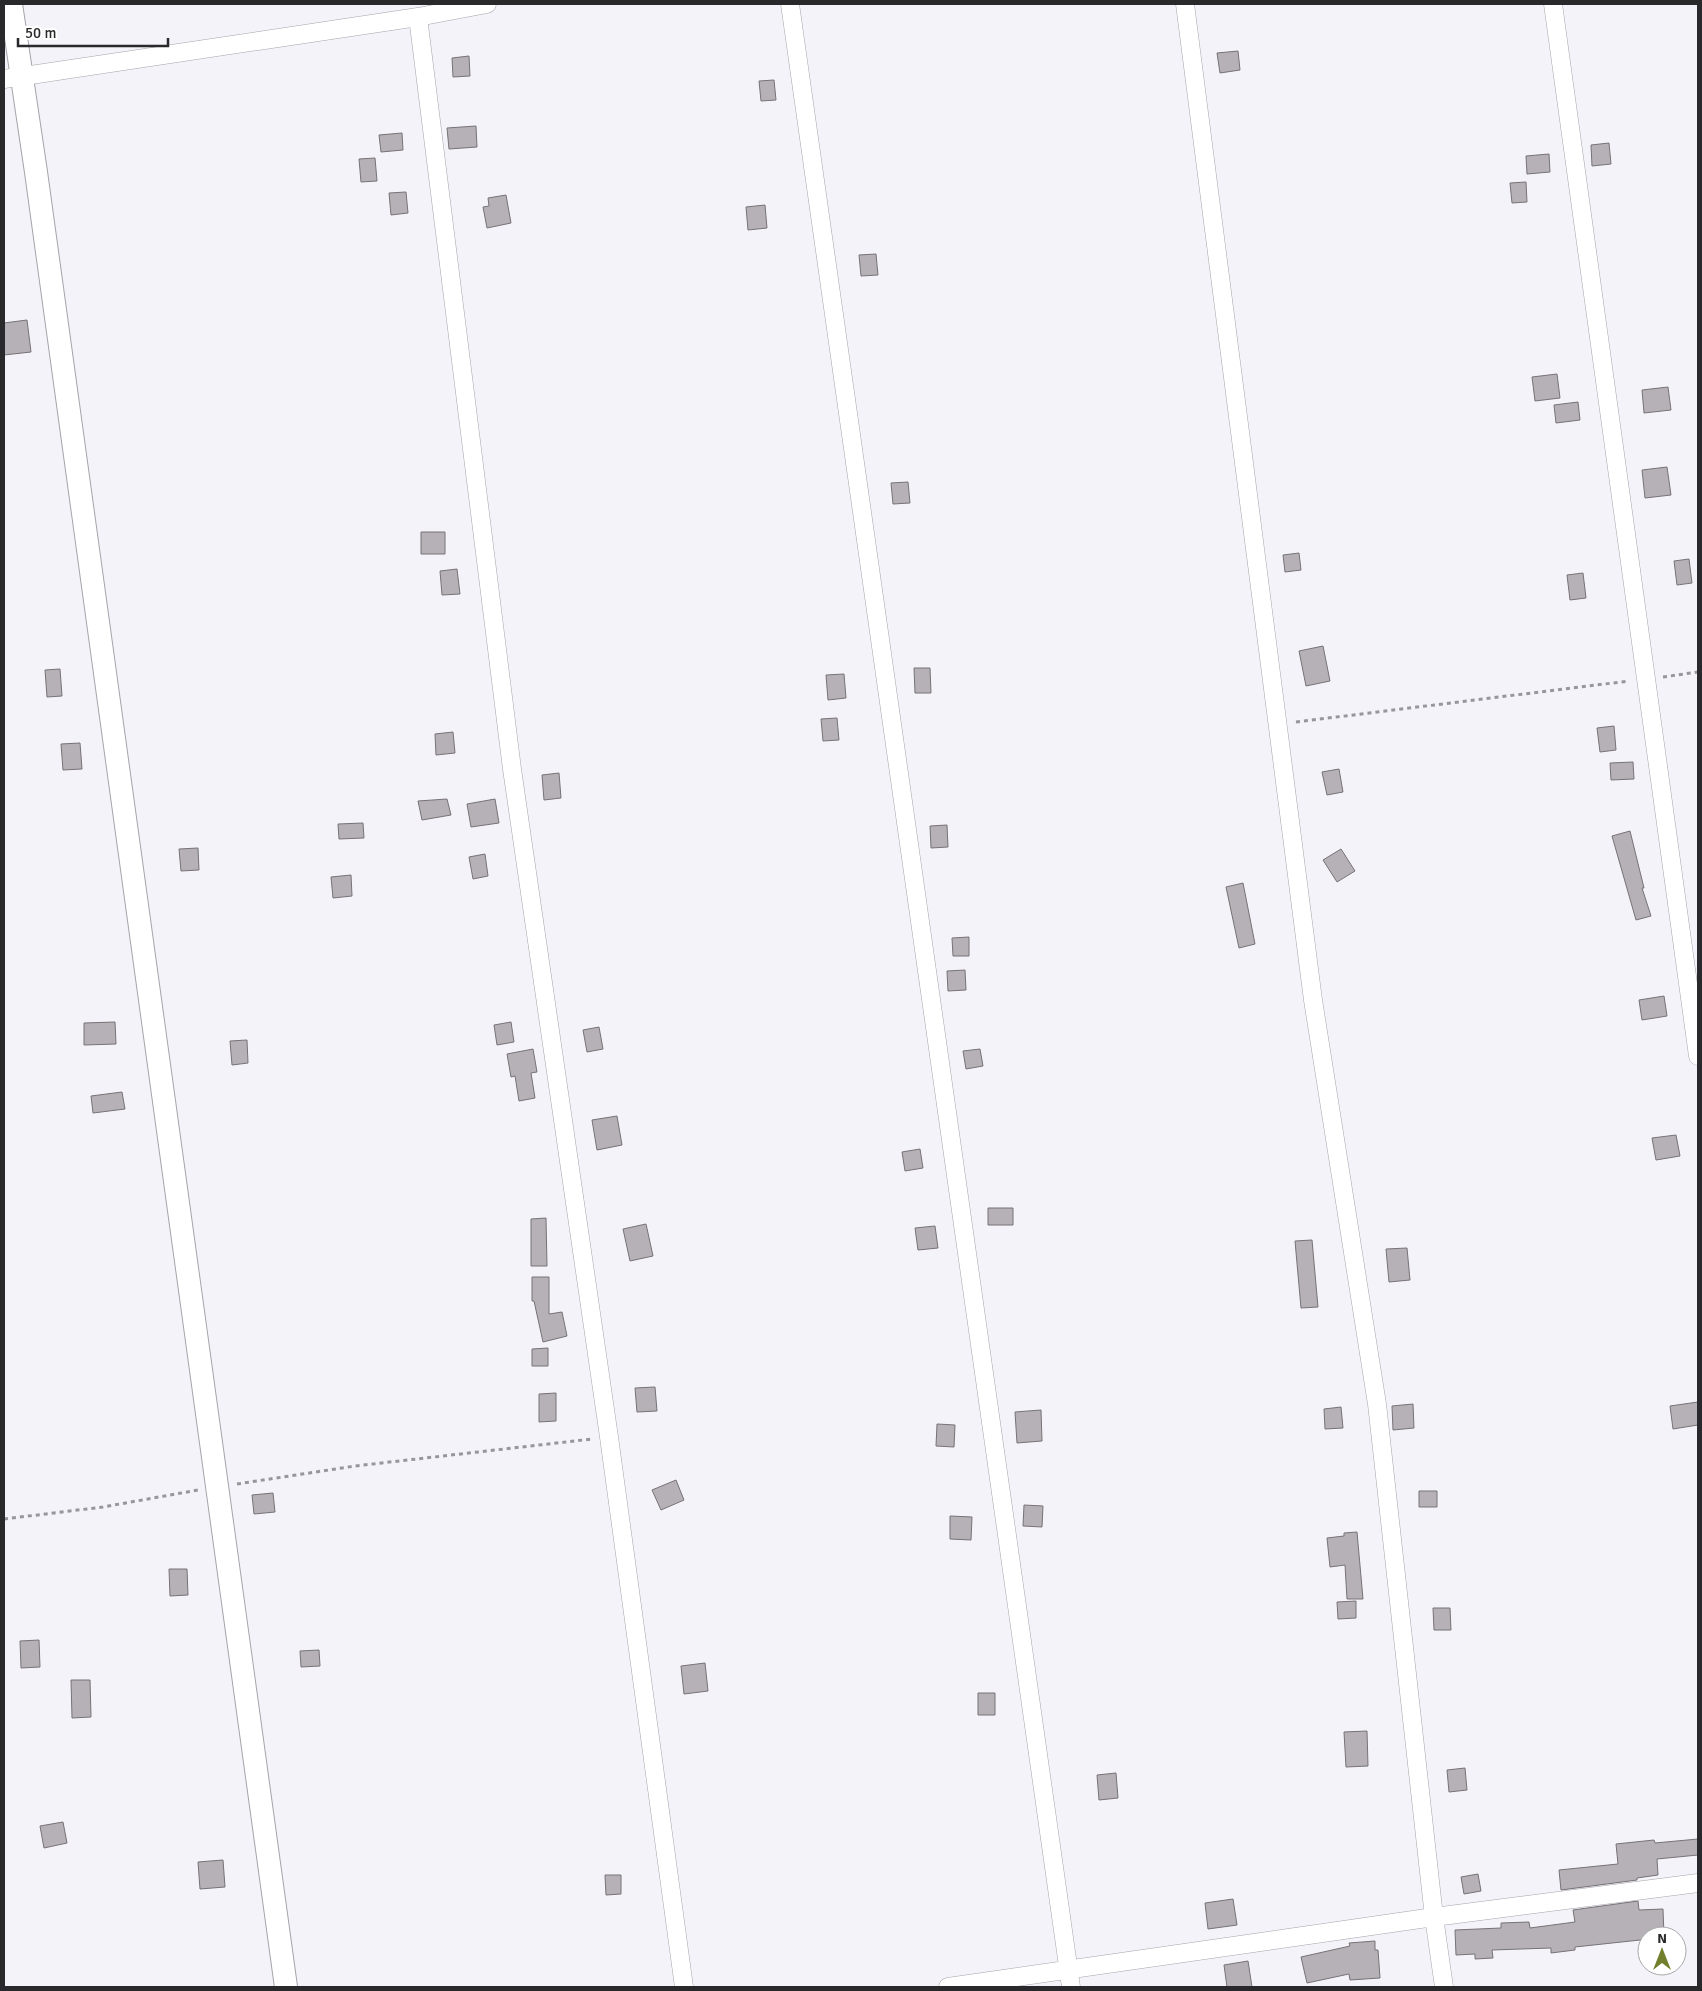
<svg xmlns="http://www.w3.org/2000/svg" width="1702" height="1991" viewBox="0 0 1702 1991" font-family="Signika,sans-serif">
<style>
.building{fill:#b6b1b6;stroke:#767276}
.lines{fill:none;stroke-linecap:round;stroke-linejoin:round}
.minor-casing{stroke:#a5a4aa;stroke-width:19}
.tertiary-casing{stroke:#a5a4aa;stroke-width:24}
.path{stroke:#97969b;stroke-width:3;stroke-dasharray:4 4;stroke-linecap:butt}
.minor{stroke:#fff;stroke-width:18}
.tertiary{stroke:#fff;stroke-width:22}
</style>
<rect width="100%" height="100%" fill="#f4f3f9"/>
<path class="building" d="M1238,51L1240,70L1220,73L1217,53Z
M469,56L470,76L453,77L452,58Z
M774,80L776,100L761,101L759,81Z
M476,126L477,147L449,149L447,128Z
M402,133L403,150L381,152L379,135Z
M1609,143L1611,164L1592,166L1591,145Z
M1549,154L1550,172L1527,174L1526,156Z
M375,158L377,181L361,182L359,159Z
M1526,182L1527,202L1512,203L1510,183Z
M406,192L408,213L391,215L389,193Z
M506,195L511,223L487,228L483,207L489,206L488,198Z
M765,205L767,228L748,230L746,207Z
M876,254L878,275L861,276L859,255Z
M27,320L31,352L4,355V323Z
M1557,374L1560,398L1535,401L1532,377Z
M1668,387L1671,410L1644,413L1642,390Z
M1578,402L1580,420L1556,423L1554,405Z
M1667,467L1671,495L1645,498L1642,470Z
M908,482L910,503L893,504L891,483Z
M421,532H445V554H421Z
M1299,553L1301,570L1285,572L1283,555Z
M1689,559L1692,583L1677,585L1674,561Z
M457,569L460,594L442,595L440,571Z
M1583,573L1586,598L1570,600L1567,575Z
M1323,646L1330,681L1306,686L1299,651Z
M914,668H930L931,693H915Z
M60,669L62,696L47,697L45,670Z
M844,674L846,698L828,700L826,675Z
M837,718L839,740L823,741L821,719Z
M1614,726L1616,750L1600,752L1597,728Z
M453,732L455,753L436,755L435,734Z
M80,743L82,769L63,770L61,744Z
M1633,762L1634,779L1611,780L1610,763Z
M1339,769L1343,792L1327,795L1322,772Z
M559,773L561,798L544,800L542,775Z
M447,799L451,815L422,820L418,801Z
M495,799L499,823L471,827L467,804Z
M363,823L364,838L339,839L338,824Z
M947,825L948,847L931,848L930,826Z
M1630,831L1644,888H1642L1651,916L1636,920L1612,836Z
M198,848L199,870L181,871L179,849Z
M1341,849L1355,871L1337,882L1323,860Z
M485,854L488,876L473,879L469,857Z
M351,875L352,896L333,898L331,877Z
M1243,883L1255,944L1239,948L1226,887Z
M969,937V956H953L952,938Z
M965,970L966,990L948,991L947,971Z
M1664,996L1667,1016L1642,1020L1639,1000Z
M115,1022L116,1044L84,1045V1023Z
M511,1022L514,1042L497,1045L494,1025Z
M599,1027L603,1049L587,1052L583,1030Z
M247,1040L248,1063L232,1065L230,1041Z
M533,1049L537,1072L531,1073L535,1098L519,1101L515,1076L511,1077L507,1054Z
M980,1049L983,1066L966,1069L963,1051Z
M122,1092L125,1109L93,1113L91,1096Z
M617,1116L622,1145L597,1150L592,1120Z
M1676,1135L1680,1156L1656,1160L1652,1138Z
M920,1149L923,1168L905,1171L902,1152Z
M988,1208H1013V1225H988Z
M546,1218L547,1266H531V1219Z
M646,1224L653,1256L630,1261L623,1229Z
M935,1226L938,1248L918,1250L915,1228Z
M1312,1240L1318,1307L1301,1308L1295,1241Z
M1407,1248L1410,1280L1389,1282L1386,1249Z
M532,1277H549V1314L562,1312L567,1336L543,1342L534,1301H532Z
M548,1348V1366H532V1349Z
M655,1387L657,1411L637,1412L635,1388Z
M556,1393V1421L539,1422V1394Z
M1698,1402V1425L1673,1429L1670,1406Z
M1413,1404L1414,1428L1393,1430L1392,1406Z
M1341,1407L1343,1428L1325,1429L1324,1409Z
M1041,1410L1042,1441L1017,1443L1015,1412Z
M937,1424L955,1425L954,1447L936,1446Z
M676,1480L684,1500L661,1510L652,1490Z
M1419,1491H1437V1507H1419Z
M273,1493L275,1512L254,1514L252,1495Z
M1024,1505L1043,1506L1042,1527L1023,1526Z
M950,1516L972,1517L971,1540L950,1539Z
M1357,1532L1363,1599H1347L1345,1565L1330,1567L1327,1538L1344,1536V1533Z
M169,1569H187L188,1595L170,1596Z
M1356,1601V1618L1338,1619L1337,1602Z
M1433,1608H1450L1451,1630H1434Z
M39,1640L40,1667L21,1668L20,1641Z
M319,1650L320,1666L301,1667L300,1651Z
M705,1663L708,1691L684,1694L681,1666Z
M71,1680H90L91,1717L72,1718Z
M978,1693H995V1715H978Z
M1367,1731L1368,1766L1346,1767L1344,1732Z
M1465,1768L1467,1790L1449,1792L1447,1770Z
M1116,1773L1118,1798L1099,1800L1097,1775Z
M63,1822L67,1843L44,1848L40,1826Z
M1698,1839V1855L1657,1859L1658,1875L1637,1878V1880L1561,1890L1559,1870L1618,1864L1616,1844L1654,1840L1655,1843Z
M223,1860L225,1887L200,1889L198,1862Z
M1478,1874L1481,1891L1464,1894L1461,1877Z
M605,1875H621V1894L606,1895Z
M1233,1899L1237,1925L1208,1929L1205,1903Z
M1638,1901L1639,1910L1663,1909L1664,1936H1647V1938L1640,1940L1575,1947V1950L1551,1953V1948L1492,1950L1493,1958L1475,1959V1954L1456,1955L1455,1930L1501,1928V1923L1529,1922L1530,1928L1575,1922L1573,1910Z
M1375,1941V1950H1378L1380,1978L1350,1980L1349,1974L1307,1983L1301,1957L1350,1946L1349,1943Z
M1248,1961L1252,1987H1227L1224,1965Z"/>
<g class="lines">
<g class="minor-casing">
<path id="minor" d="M790,4L1071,1987
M1185,4L1313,1000L1377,1404L1434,1917L1444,1987
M1553,4L1698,1056
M418,17L512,769L609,1437L684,1987
M4,79L418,17L487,4
M948,1987L1434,1917L1698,1883"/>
</g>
<g class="tertiary-casing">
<path id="tertiary" d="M11,4L36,172L286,1987"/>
</g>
<path class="path" d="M1663,677L1698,672
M1296,722L1629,681
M237,1484L355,1466L592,1439
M4,1519L103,1507L198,1490"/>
<use href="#minor" class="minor"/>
<use href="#tertiary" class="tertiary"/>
</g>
<rect width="1702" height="1991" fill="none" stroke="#29292b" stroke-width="10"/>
<g transform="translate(1662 1951)"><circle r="24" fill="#ffffff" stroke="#a9a9aa"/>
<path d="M0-4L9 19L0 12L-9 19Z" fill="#72802e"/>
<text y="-8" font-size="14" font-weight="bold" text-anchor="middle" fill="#29292b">N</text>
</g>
<path d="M18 38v8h150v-8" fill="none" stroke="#29292b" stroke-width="2.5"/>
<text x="25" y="38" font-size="15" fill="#29292b" stroke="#ffffff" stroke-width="4" paint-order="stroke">50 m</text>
</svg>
